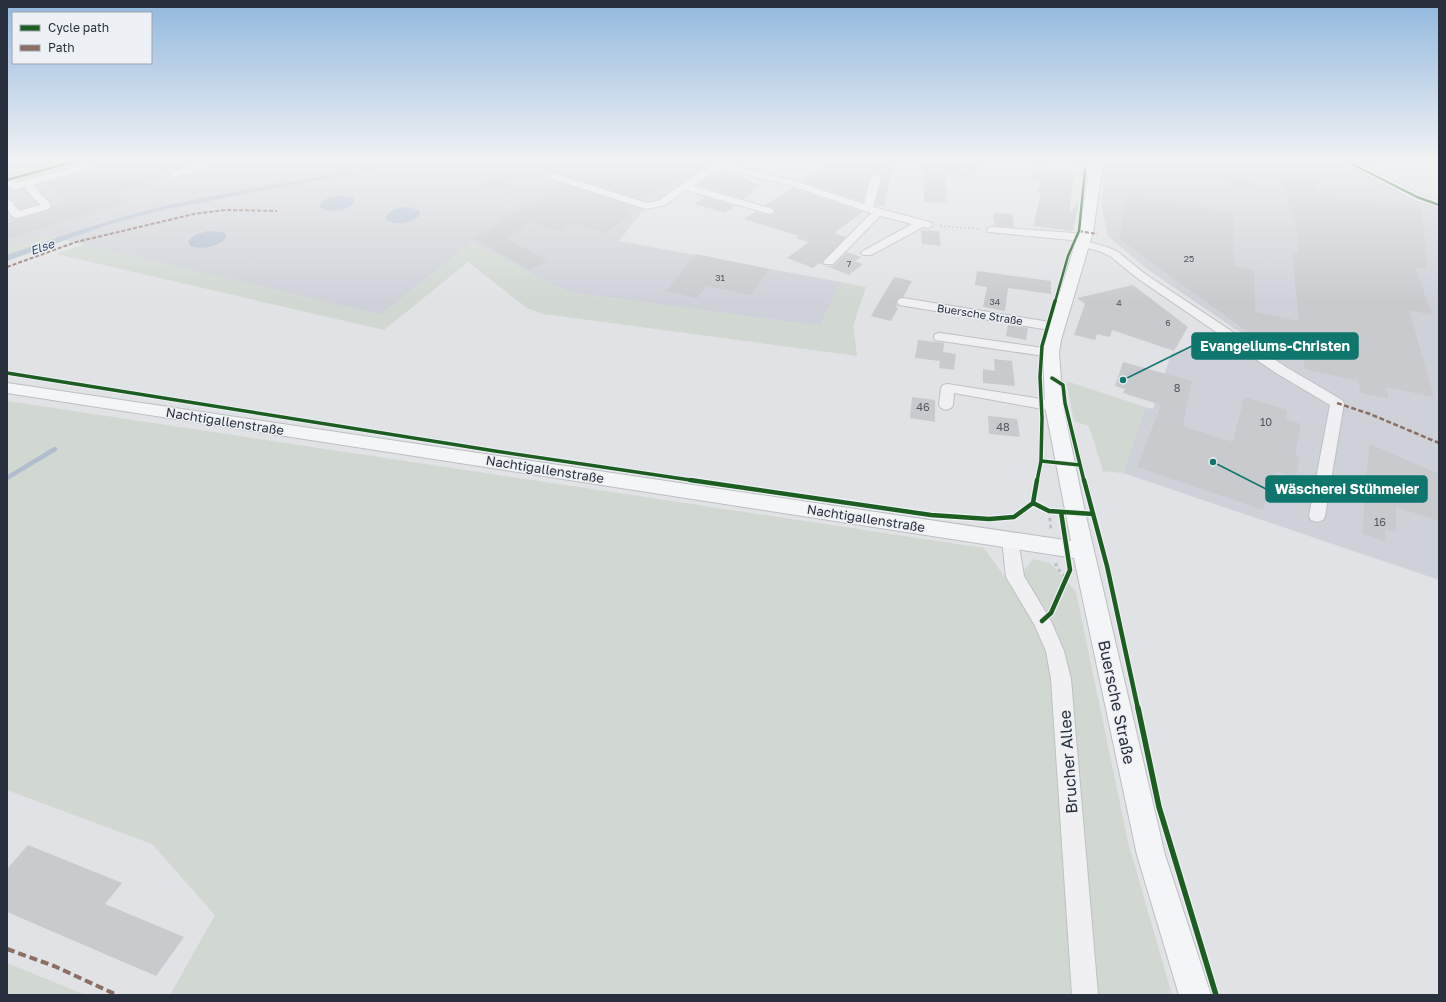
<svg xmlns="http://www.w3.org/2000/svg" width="1446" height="1002" viewBox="0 0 1446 1002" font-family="'Golos Text',sans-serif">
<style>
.built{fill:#ced1d8}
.green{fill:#d0d8d1}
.water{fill:#b0bdcf}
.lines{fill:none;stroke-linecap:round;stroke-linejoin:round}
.stream{stroke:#b0bdcf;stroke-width:4.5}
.building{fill:#c8cacd}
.minor-casing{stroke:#bec0c3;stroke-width:2}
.major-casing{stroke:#bcbfc3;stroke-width:2}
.path-far1{stroke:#bfc0c6;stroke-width:1.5;stroke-dasharray:2 2;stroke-linecap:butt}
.path{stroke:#bfc0c6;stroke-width:3;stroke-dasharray:3.5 3.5;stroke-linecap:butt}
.minor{fill:#f0f0f2;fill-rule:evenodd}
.major{fill:#f4f5f6;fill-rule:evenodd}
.quiet-far2{stroke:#8d6e63;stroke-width:2;stroke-dasharray:4 2;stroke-linecap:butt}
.quiet-far1{stroke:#8d6e63;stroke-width:2.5;stroke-dasharray:5 2.5;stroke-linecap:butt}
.quiet{stroke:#8d6e63;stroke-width:4;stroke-dasharray:8 4;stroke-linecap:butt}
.cycleway-far3-casing{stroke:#edf0f5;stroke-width:4}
.cycleway-far2-casing{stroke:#edf0f5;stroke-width:5.5}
.cycleway-far1-casing{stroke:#edf0f5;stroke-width:7}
.cycleway-casing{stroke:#edf0f5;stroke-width:8}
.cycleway-far3{stroke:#1b5e20;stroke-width:2.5}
.cycleway-far2{stroke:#1b5e20;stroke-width:3.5}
.cycleway-far1{stroke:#1b5e20;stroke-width:4.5}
.cycleway{stroke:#1b5e20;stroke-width:5.5}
.labels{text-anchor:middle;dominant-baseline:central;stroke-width:3;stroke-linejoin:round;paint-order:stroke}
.far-number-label{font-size:9px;fill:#515662}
.far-street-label{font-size:11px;fill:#282f3d;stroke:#edf0f5}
.number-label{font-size:11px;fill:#515662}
.far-water-label{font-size:12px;font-style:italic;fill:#354b6e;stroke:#edf0f5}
.street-label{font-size:13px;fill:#282f3d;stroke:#edf0f5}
.near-street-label{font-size:16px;fill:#282f3d;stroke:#edf0f5}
.leader{fill:none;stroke:#0f766e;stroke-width:1.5}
.callout-dot{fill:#0f766e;stroke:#edf0f5;stroke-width:1.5}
.callout{fill:#0f766e;stroke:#0f766e;stroke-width:1.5}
.callout-label{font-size:14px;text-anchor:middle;font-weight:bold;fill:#fff}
</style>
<rect width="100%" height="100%" fill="#e0e2e5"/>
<path class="built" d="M7,162H713L641,213L619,241L841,282L820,326L573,293L554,286L472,242L381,315L56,238L45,236L7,249Z
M1055,162H1341L1421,203L1439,209V580L1123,473L1145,407L1153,409L1171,354L1185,349L1247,337L1147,269L1108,236L1102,208L1103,171Z"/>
<path class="green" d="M45,236L56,238L7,255V249Z
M472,242L554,286L573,293L820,326L841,282L866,287L853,326L857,356L544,314L527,308L468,262L384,330L56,254L84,244L381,315Z
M1066,381L1145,407L1123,473L1103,471L1089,426L1074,421Z
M7,401L984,548L1032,615L1053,672L1071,995H170L215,915L152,844L7,790Z
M1033,559L1050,563L1076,592L1128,842L1172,995H1093L1071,683L1022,573Z
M7,963L86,995H7Z"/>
<path class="water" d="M399,162H412L163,210L107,225L7,261V255C66,234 126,214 187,201C257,187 329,176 399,162Z
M341,195L354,198V203C346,211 329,214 320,207C321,198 333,196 341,195Z
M406,207L419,210L420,215C412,223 395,227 386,219L385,217L394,209Z
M207,231L223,232L227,236C221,247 201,250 190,246L188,241L195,235Z"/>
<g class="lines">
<path class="stream" d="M7,478L55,449"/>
</g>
<path class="building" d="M119,162H174V166L154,172L163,179L115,193L125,203L7,239V223L49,210L51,208L67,203L48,183Z
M640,162H665L699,171L684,181L680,180L671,186L664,184L641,200L574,178L597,165L624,173Z
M828,162H868L892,167L884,206L875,205L882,177L879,174H873L870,177L863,202L802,182L823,168Z
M923,162H980L972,177L945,173L947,203L924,202Z
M1035,166L1074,174L1069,214L1079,200L1073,231L1033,226L1041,193L1038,192L1041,182L1032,180Z
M1221,170L1244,172L1251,186L1227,183Z
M500,172L518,175L501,189L482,186Z
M724,172L761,185L743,199L697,185L712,175L719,176Z
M1279,175L1315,179L1314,195L1422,208L1427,269L1415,267L1432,315L1409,310L1434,397L1386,387L1389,399L1361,393L1358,381L1305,369L1302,345L1252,335L1119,239L1127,195L1233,213L1234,266L1254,270L1255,312L1299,321L1292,253L1299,254L1296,223Z
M564,184L632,206L625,211L633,214L604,233L575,223L560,232L532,222L506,238L548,261L530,270L473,238Z
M793,188L863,212L834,233L846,237L822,262L825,266H833L847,252L861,257L855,261L863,264L849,275L819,263L813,268L787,258L809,242L796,238L799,236L744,219L755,212L769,215L773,214L775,212L774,208L765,205Z
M705,197L735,206L725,213L695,204Z
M993,213L1012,214L1014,227L995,226Z
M921,230L939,231L941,246L922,244Z
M696,254L769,269L751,295L706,286L697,298L666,291Z
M977,271L1051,281V294L1008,288L1005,311L983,307L987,287L975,285Z
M894,277L912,281L903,297L899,298L896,301L897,305L896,307L898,308L891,321L871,316Z
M1133,285L1188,327L1174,351L1112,330L1110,337L1097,334L1095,340L1074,335L1085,304L1077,298Z
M1008,325L1028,328L1026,340L1006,336Z
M918,340L944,343L943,352L956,354L954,370L939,368L940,361L915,358Z
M994,359L1012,361L1015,386L983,383V369L995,371Z
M1123,362L1192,381L1183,424L1185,425V427L1233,442L1244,397L1287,410L1285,419L1301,424L1295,455L1300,457L1296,478L1276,471L1263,510L1137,467L1161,405L1123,393L1125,389L1115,386Z
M912,397L935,400V422L910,418Z
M988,416L1017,419L1020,437L989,434Z
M1370,444L1439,474V521L1396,507V532L1385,529V541L1363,534L1364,496Z
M28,845L122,883L105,904L184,937L156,976L7,912V869Z"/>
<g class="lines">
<g class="minor-casing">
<path id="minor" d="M78,162H88L91,167L89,169L33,185L51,205L49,209L17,218C8,216 7,208 7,200L11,201L19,211L40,205L24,187C17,189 13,192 7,185V177L11,178L16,183L80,166Z
M204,162H220L218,164L177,177H171L169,175L171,173Z
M715,162H727L726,164L795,181L864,204L871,177L873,175H879L881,177L873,207L926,221L932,223L933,225L928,228L923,227L871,255H863L861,253L863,251L912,224L880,216L833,264H825L823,262L825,260L871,213L789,185L719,168L693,186L773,209L774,211L773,213L769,214L686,190L665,205L646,209L550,178L548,176L553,173L556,174L647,203L658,201Z
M1032,162H1056L1095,169L1100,172L1095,175L1037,165Z
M1343,162H1356L1421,195L1439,201V208L1413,199Z
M992,227L1073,233L1089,236L1090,238L1085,241L1107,247L1118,252L1145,274L1286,367L1342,400L1344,403L1325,516L1323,520L1317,522L1311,520L1309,516L1330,405L1276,373L1137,278L1110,256L1099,251L1079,246L1077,244L1082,241L988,232L987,230L988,228Z
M903,298L1056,323L1060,324L1062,327L1060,330L1056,331L899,305L897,302L899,299Z
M940,333L1051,349L1056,350L1058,353L1056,356L1051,357L935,340L934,337L935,334Z
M948,384L1054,401L1059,403L1061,406L1059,409L1054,411L954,393L953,405L951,408L946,410L941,408L939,405L941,388L943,385Z
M1010,534L1016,536L1018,540L1024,576L1051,621L1064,651L1071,679L1098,995H1072L1051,679L1046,651L1034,624L1006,577L1002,540L1004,536Z"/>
</g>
<g class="major-casing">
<path id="major" d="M1091,162H1103L1093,232L1061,340L1059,353L1063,406L1085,512L1165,855L1211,995H1179L1137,855L1074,558L7,393V383L1071,541L1045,406L1043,353L1045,340L1079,232Z"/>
</g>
<path class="path-far1" d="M940,226L981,229"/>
<path class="path" d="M1049,511L1051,530
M1056,563V567L1067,579"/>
<use href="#minor" class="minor"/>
<use href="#major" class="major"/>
<path class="quiet-far2" d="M1079,231L1097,234
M7,267L76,242L194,214L226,210L277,211"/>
<path class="quiet-far1" d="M1337,403L1370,414L1439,443"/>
<path class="quiet" d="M7,949L54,966L117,995"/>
<g class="cycleway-far3-casing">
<path id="cycleway-far3" d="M1348,162L1417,197L1439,205
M7,180L72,162
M1055,302L1068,256L1079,231L1085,170"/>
</g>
<g class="cycleway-far2-casing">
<path id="cycleway-far2" d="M7,373L495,451L697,481
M1052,378L1063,385L1065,403L1084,481
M1041,461L1042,418L1040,377L1042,346L1055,301
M1037,481L1041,461L1080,465"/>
</g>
<g class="cycleway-far1-casing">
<path id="cycleway-far1" d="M690,480L931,515L989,519L1014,517L1033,503L1037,480
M1084,480L1107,566L1138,709
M1033,503L1049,511L1093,514
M1042,621L1051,613L1070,570L1061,512"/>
</g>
<g class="cycleway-casing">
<path id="cycleway" d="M1138,708L1159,807L1216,995"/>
</g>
<use href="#cycleway-far3" class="cycleway-far3"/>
<use href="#cycleway-far2" class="cycleway-far2"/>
<use href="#cycleway-far1" class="cycleway-far1"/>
<use href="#cycleway" class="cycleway"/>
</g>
<linearGradient id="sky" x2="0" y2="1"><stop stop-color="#91b8de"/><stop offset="0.53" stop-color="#f1f2f3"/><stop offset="1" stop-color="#f1f2f3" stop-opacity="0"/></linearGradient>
<rect width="1446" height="303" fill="url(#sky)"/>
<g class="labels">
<g class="far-number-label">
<text x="1189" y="258">25</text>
<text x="849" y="263">7</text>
<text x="720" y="277">31</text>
<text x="995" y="301">34</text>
<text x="1119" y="302">4</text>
<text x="1168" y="322">6</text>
</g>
<g class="far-street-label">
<text transform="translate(980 314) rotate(9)">Buersche Straße</text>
</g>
<g class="number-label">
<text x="1177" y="387">8</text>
<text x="923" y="406">46</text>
<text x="1266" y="421">10</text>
<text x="1003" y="426">48</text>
<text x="1380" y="521">16</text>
</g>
<g class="far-water-label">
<text transform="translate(42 247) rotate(-19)">Else</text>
</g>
<g class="street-label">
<text transform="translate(225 421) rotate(9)">Nachtigallenstraße</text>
<text transform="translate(545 469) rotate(9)">Nachtigallenstraße</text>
<text transform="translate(866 518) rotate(9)">Nachtigallenstraße</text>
</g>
<g class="near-street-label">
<text transform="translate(1117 702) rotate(78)">Buersche Straße</text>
<text transform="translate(1068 762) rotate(-94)">Brucher Allee</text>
</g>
</g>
<path class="leader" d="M1123 380L1192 346M1213 462L1266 489"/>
<g class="callout-dot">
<circle cx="1123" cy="380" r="4"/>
<circle cx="1213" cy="462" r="4"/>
</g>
<g class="callout">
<rect x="1192" y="333" width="166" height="26" rx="4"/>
<rect x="1266" y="476" width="161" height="26" rx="4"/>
</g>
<g class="callout-label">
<text x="1275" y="351">Evangeliums-Christen</text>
<text x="1347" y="494">Wäscherei Stühmeier</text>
</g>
<rect width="1446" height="1002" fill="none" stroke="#282f3d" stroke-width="16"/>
<rect x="12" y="12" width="140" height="52" fill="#edf0f5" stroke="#9ea3ab"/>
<rect x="20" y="25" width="20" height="6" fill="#1b5e20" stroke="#9ea3ab"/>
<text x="48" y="32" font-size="12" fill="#282f3d">Cycle path</text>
<rect x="20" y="45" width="20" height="6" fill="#8d6e63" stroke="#9ea3ab"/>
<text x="48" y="52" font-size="12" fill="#282f3d">Path</text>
</svg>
